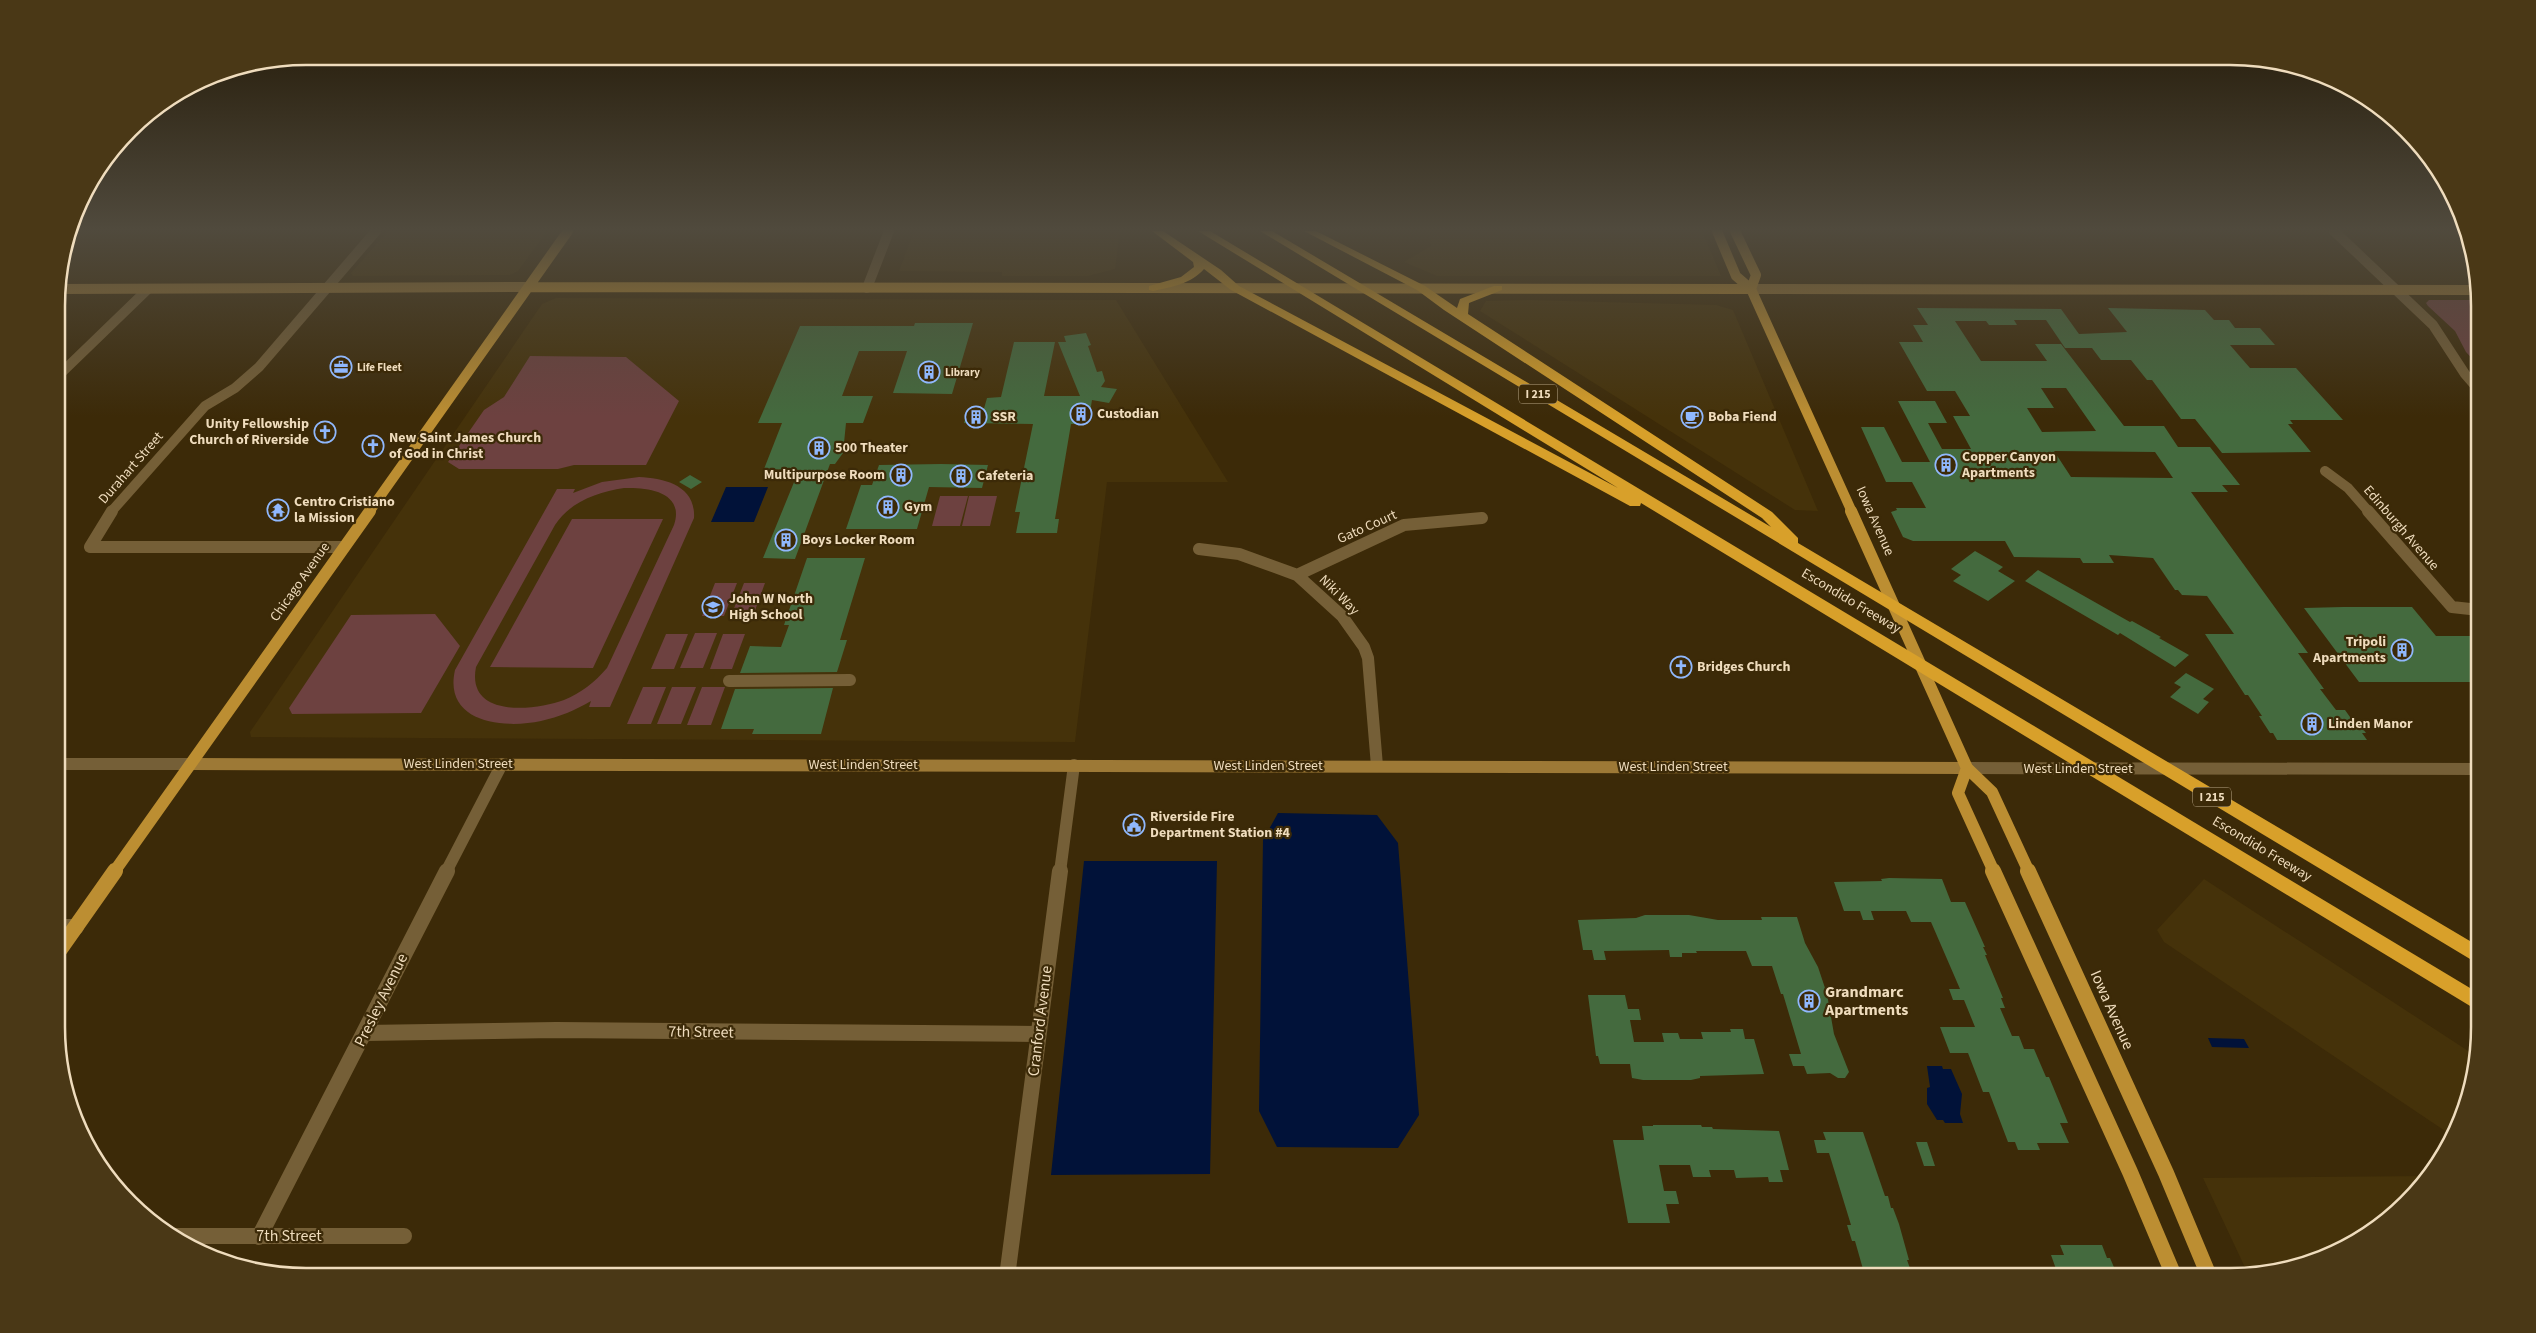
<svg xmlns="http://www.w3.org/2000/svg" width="2536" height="1333" viewBox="0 0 2536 1333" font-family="'Source Sans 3',sans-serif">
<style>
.built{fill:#45320a}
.green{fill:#6d4140;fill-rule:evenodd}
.water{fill:#011239}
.building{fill:#446a3e;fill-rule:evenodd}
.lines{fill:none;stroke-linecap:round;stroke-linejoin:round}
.minor-far2{stroke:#755f37;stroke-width:10}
.minor-far1{stroke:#755f37;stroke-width:12}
.minor{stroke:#755f37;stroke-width:16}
.tertiary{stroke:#755f37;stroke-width:12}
.secondary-far1{stroke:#9d7936;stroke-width:10}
.secondary{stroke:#9d7936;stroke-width:12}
.primary-far2{stroke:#bc8e32;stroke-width:10}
.primary-far1{stroke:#bc8e32;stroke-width:12}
.primary{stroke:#bc8e32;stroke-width:16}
.motorway{fill:#d8a02a;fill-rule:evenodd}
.labels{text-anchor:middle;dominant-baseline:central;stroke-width:4.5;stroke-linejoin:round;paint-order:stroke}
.far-poi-label{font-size:11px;font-weight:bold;fill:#efdcbd;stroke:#3c2a08;text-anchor:start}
.shield{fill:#3c2a08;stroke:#b9a787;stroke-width:1}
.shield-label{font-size:12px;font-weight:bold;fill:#efdcbd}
.poi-label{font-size:14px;font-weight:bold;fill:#efdcbd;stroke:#3c2a08;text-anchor:start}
.street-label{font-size:14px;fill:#efdcbd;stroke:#3c2a08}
.near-poi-label{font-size:16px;font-weight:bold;fill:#efdcbd;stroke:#3c2a08;text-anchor:start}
.near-street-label{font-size:16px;fill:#efdcbd;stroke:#3c2a08}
.rim{fill:none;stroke:#efdcbd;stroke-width:2.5}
</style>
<rect width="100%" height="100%" fill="#3c2a08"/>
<path class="built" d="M388,231H547L518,271L510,275L353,276L351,273Z
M914,231H1120L1115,269L1088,276H1002V272L899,271Z
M1429,231H1702L1721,276H1437L1404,262L1431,246Z
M556,298L1116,300L1228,482H1107L1075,742L251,737L250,732L542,304Z
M1530,300L1716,305L1733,310L1818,511L1795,510L1480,311L1486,301Z
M2204,879L2476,1056L2471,1092L2454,1137L2164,942L2157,930Z
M2429,1176L2418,1192L2369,1235L2310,1264L2249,1276L2203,1178Z"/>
<path class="green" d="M2429,300H2478V365L2466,352L2455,331L2428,306L2426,303Z
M530,356L626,357L679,401L646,465H574L558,469H459L448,462L484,410L504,397Z
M639,477C665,478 696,486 694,518L610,707H589L591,701C576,710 559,717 541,721C504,729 443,723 455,670L557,489H575L573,493L602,482ZM624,488C648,487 685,492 674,525L607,668C595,682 581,693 564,700C534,711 466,718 476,667L555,525C570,502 597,492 624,488Z
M940,496H968L960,526H932Z
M969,496H997L990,526H962Z
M572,519H663L593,668L490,667Z
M715,583H737L724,616H702Z
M744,583H765L753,616H731Z
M435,614L460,646L421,713L292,714L289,708L351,615Z
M695,633H717L703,668H680Z
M666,634H688L674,669H651Z
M723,634H745L732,669H710Z
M643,687H666L651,724H627Z
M672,687H696L681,724H657Z
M702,687H725L711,725H687Z"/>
<path class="water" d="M726,487H768L754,522H711Z
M1278,813L1377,815L1398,843L1419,1115L1398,1148L1277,1147L1259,1111L1263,840Z
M1084,861H1217L1210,1174L1051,1175Z
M2208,1038L2244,1039L2249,1048L2212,1047Z
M1927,1066H1942L1943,1069H1951L1962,1094L1960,1114L1963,1123H1945L1943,1120H1937L1927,1104V1088L1930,1087Z"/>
<path class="building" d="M1917,308L2061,309L2079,334L2127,332L2108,308L2205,310L2214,320H2229L2235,328H2260L2275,345H2230L2250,368H2296L2343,420H2290L2293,424H2288L2311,452L2222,453L2195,419H2181L2152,380H2147L2131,360H2101L2092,348H2065L2046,320H2014L2017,325H1989L1986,321H1955L1981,361H2047L2035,344H2061L2124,426H2164L2178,447H2210L2240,485H2222L2228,492H2191L2308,653H2298L2324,689H2320L2336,710H2345L2350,717H2354L2366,733H2362L2367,740H2277L2273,733H2270L2259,716H2262L2248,695H2245L2205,634H2234L2207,596L2182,595L2178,590H2175L2153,558L2109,555L2114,563H2083L2080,558L2014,557L2005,541H1913L1903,537L1891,512L1897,510L1896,508H1926L1912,482H1886L1861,427H1884L1902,462H1930L1898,401H1935L1947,423H1928L1942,449H1971L1953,416H1970L1955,391H1927L1899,342H1923L1913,325H1928ZM2041,388H2066L2096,431L2042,432L2027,408H2054ZM2054,451L2155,452L2173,478L2071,477Z
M915,323H973L952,394L893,393L907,351H859L842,396H873L863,423H846L843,453L835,464H830L795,559L763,558L799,470L764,469L782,423H758L800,326H914Z
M1086,333L1091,345L1088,346L1097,372L1102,371L1105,381L1101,387L1117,389L1109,403L1092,400L1088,424H1071L1055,519H1059L1057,533H1016L1020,512H1015L1033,424L964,423L967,412H983L987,398L1001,397L1014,342H1055L1044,396H1080L1058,342H1066L1064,336Z
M879,465L941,464L988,465L982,488L929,487L917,529H846L861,485H872Z
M690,475L702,482L691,489L679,482Z
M1975,551L2003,567L1998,571L2015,581L1988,601L1953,581L1961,575L1951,569Z
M807,558H865L840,640H847L837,672L740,673L750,646L781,647L789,625H784Z
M2038,570L2130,622L2132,621L2161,637L2159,638L2189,655L2175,667L2120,633L2118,635L2025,581Z
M2343,607H2412L2436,636H2479V682H2359L2304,608Z
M2186,673L2214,689L2203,699L2209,702L2198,714L2170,697L2181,687L2174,683Z
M833,688L821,734H752L754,729H721L735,689Z
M1889,878L1942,879L1951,902H1965L1985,947H1983L1987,955H1985L2003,998H2001L2005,1008H2000L2012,1036H2019L2024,1049H2034L2046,1077H2049L2068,1123H2060L2069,1143H2037L2040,1150H2018L2015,1142H2008L1989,1092H1983L1968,1053H1950L1940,1027H1975L1964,1000H1953L1949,989H1960L1931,922H1911L1906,911H1871L1874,920H1863L1860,911H1844L1834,882L1882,881L1881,879Z
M1645,915H1689L1718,920H1762L1761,917H1797L1805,943L1818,967L1827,994L1834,1034L1849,1072L1845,1078H1838L1830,1073L1807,1074L1804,1066H1793L1789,1054H1801L1783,994H1781L1772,966H1752L1746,951H1696L1697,953H1682V957H1670L1669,950L1604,951L1606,960H1594L1592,950H1583L1578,920L1636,918Z
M1588,995H1625L1628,1009H1639L1641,1020H1630L1634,1042H1664L1662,1033H1678L1680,1039H1703L1701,1032H1731L1730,1029H1743L1745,1039H1754L1764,1074L1700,1076V1078L1691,1080H1643L1632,1078L1630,1064H1600L1598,1056H1596Z
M1653,1125H1701L1702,1127H1712L1713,1129L1779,1131L1789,1170H1780L1783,1182H1769L1768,1177L1736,1178L1734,1170H1709L1711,1177H1693L1690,1165H1659L1664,1191H1676L1679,1204H1666L1670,1223H1628L1613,1140H1644L1642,1126H1653Z
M1823,1132H1863L1885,1196H1888L1891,1208H1893L1899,1224L1909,1260H1907L1911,1271H1907L1908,1276H1865L1855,1241H1852L1847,1225H1851L1829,1153H1817L1814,1140H1826Z
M1916,1142H1927L1935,1166H1924Z
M2060,1245H2102L2107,1258H2110L2116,1272H2113L2115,1276H2072L2069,1269H2056L2051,1255H2064Z"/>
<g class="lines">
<path class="minor-far2" d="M2334,231L2433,325L2465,374L2478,389
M867,288L889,231
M57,377L148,289
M2325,471L2348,488L2369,512
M111,512L205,406L235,388L259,367L376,231"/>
<path class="minor-far1" d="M112,511L90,547H344
M2368,511L2452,607L2479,610
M1199,549L1239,554L1297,575L1342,616L1364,647L1368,658L1377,766
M1297,575L1404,525L1482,518
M729,681L850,680
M446,872L502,764
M1060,872L1074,765"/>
<path class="minor" d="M58,927H76
M365,1033L556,1030L1038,1034
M173,1236H404
M259,1237L447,871
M1007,1277L1060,871"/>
<path class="tertiary" d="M58,764H192
M1967,768L2479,769"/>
<path class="secondary-far1" d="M57,289L529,287
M1751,289L2478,290"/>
<path class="secondary" d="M192,764L1967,768"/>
<path class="primary-far2" d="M1717,231L1736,276L1751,289L1852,512
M1735,231L1756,275L1751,289
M529,287L1751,289
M369,512L568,231"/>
<path class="primary-far1" d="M1851,511L1967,768L1992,792L2029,872
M1967,768L1958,793L1994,872
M114,872L370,511"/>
<path class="primary" d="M1993,871L2130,1172L2174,1276
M2028,871L2166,1173L2209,1276
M58,952L115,871"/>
<path class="motorway" d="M1152,231H1163L1221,270L1239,286L1618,488L1198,231H1210L2480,994V1012L1641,503L1640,506H1630L1231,290L1204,269C1191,284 1171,287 1153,291L1149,290V286L1181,277L1194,267L1193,262Z
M1260,231H1272L1771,527L1762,518L1444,310L1417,290L1304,231H1316L1425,286L1457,308L1460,299L1494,286H1502V290L1469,303L1468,314L1772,512L1798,538V543L2480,947V965Z"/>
</g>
<linearGradient id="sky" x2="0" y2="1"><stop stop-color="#211704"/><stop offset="0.55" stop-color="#504a3d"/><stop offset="1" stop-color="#504a3d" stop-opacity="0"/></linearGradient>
<rect width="2536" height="417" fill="url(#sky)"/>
<defs>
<g id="office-ring" transform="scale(1.125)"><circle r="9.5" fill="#3c2a08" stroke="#90b8fd" stroke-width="1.5"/><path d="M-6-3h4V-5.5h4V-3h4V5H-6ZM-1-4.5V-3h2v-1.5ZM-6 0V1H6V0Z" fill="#90b8fd"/></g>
<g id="building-ring" transform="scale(1.125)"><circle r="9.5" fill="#3c2a08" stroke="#90b8fd" stroke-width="1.5"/><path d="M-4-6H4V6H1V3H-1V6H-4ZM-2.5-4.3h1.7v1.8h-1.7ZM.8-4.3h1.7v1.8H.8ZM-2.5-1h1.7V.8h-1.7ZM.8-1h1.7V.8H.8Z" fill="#90b8fd"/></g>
<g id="cafe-ring" transform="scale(1.125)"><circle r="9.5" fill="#3c2a08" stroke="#90b8fd" stroke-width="1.5"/><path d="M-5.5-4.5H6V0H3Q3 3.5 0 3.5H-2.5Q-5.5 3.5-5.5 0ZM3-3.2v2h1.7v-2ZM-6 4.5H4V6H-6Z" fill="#90b8fd"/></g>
<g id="church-ring" transform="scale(1.125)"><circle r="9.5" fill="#3c2a08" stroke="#90b8fd" stroke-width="1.5"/><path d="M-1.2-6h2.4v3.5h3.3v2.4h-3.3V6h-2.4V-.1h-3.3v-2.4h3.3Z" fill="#90b8fd"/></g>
<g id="temple-ring" transform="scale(1.125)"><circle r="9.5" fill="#3c2a08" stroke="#90b8fd" stroke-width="1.5"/><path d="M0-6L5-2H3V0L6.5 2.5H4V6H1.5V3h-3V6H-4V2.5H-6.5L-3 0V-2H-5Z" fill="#90b8fd"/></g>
<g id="school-ring" transform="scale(1.125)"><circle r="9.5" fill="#3c2a08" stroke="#90b8fd" stroke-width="1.5"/><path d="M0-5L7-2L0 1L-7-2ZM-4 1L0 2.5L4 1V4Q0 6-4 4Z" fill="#90b8fd"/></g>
<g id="civic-ring" transform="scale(1.125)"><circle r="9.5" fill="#3c2a08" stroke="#90b8fd" stroke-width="1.5"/><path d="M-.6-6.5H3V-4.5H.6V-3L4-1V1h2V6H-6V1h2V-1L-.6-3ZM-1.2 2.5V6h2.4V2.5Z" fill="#90b8fd"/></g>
</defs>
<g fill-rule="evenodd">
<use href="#office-ring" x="341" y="367"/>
<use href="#building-ring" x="929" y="372"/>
<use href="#building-ring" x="1081" y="414"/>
<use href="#building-ring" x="976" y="417"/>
<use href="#cafe-ring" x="1692" y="417"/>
<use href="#church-ring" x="325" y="432"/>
<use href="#church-ring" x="373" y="446"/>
<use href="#building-ring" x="819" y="448"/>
<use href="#building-ring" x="1946" y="465"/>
<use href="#building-ring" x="901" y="475"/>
<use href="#building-ring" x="961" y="476"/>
<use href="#building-ring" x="888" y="507"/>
<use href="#temple-ring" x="278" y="510"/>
<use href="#building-ring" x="786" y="540"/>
<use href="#school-ring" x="713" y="607"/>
<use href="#building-ring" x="2402" y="650"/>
<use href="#church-ring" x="1681" y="667"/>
<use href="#building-ring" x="2312" y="724"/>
<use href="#civic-ring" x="1134" y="825"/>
<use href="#building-ring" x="1809" y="1001"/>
</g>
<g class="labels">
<g class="far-poi-label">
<text x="357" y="367">Life Fleet</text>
<text x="945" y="372">Library</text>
</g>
<g class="shield">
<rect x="1519" y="384.5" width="38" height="19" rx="4"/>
<rect x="2193" y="787.5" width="38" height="19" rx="4"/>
</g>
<g class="shield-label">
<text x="1538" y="394">I 215</text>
<text x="2212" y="797">I 215</text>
</g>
<g class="poi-label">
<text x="1097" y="414">Custodian</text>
<text x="992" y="417">SSR</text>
<text x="1708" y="417">Boba Fiend</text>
<text x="309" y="424" text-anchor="end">Unity Fellowship<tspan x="309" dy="16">Church of Riverside</tspan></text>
<text x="389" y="438">New Saint James Church<tspan x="389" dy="16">of God in Christ</tspan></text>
<text x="835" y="448">500 Theater</text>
<text x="1962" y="457">Copper Canyon<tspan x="1962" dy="16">Apartments</tspan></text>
<text x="885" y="475" text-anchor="end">Multipurpose Room</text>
<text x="977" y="476">Cafeteria</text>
<text x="294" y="502">Centro Cristiano<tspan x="294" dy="16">la Mission</tspan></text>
<text x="904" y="507">Gym</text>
<text x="802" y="540">Boys Locker Room</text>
<text x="729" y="599">John W North<tspan x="729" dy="16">High School</tspan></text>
<text x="2386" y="642" text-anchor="end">Tripoli<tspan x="2386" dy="16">Apartments</tspan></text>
<text x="1697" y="667">Bridges Church</text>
<text x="2328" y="724">Linden Manor</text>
<text x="1150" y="817">Riverside Fire<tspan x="1150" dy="16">Department Station #4</tspan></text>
</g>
<g class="street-label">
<text transform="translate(131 468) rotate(-49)">Durahart Street</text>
<text transform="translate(1875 521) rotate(66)">Iowa Avenue</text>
<text transform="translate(1367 527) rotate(-24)">Gato Court</text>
<text transform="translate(2401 528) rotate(49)">Edinburgh Avenue</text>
<text transform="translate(300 582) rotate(-55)">Chicago Avenue</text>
<text transform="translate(1339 595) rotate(45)">Niki Way</text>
<text transform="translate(1851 601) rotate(31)">Escondido Freeway</text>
<text x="458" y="764">West Linden Street</text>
<text x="863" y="765">West Linden Street</text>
<text x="1268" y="766">West Linden Street</text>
<text x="1673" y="767">West Linden Street</text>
<text x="2078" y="769">West Linden Street</text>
<text transform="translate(2262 849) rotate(31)">Escondido Freeway</text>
</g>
<g class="near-poi-label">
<text x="1825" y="992">Grandmarc<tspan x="1825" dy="18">Apartments</tspan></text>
</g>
<g class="near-street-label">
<text transform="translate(381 1000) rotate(-64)">Presley Avenue</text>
<text transform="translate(2112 1010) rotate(66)">Iowa Avenue</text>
<text transform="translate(1040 1021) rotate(-83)">Cranford Avenue</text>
<text transform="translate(701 1032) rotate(1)">7th Street</text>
<text x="289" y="1236">7th Street</text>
</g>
</g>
<path d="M0 0H2536V1333H0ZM306 65H2230A241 241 0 0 1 2471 306V1027A241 241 0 0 1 2230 1268H306A241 241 0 0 1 65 1027V306A241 241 0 0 1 306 65Z" fill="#4a3816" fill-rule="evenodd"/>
<path class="rim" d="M306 65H2230A241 241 0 0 1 2471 306V1027A241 241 0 0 1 2230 1268H306A241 241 0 0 1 65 1027V306A241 241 0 0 1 306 65Z"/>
</svg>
